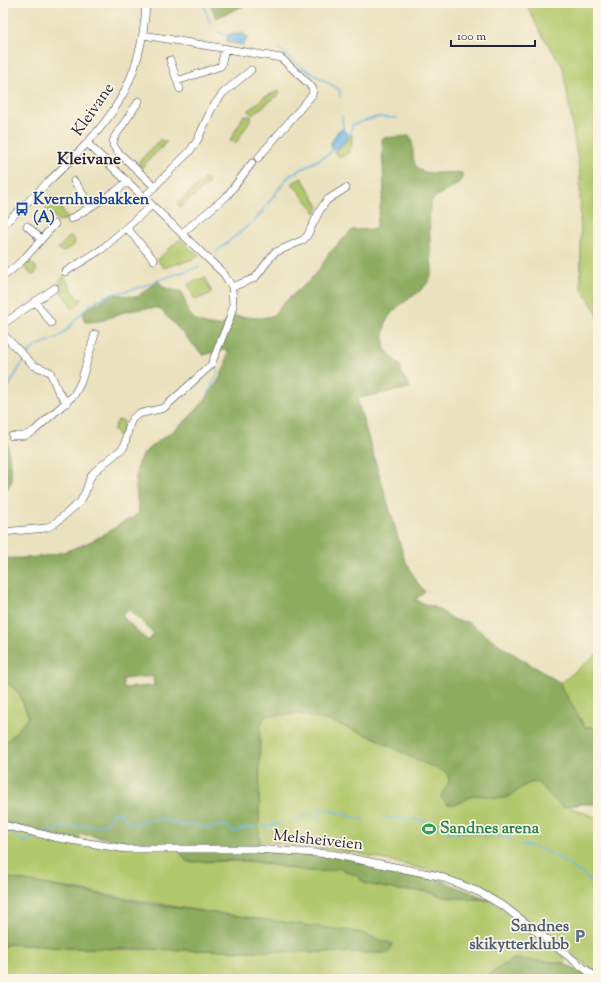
<svg xmlns="http://www.w3.org/2000/svg" width="601" height="982" viewBox="0 0 601 982" font-family="'Sorts Mill Goudy',serif">
<style>
.green{fill:#b2c86c;stroke:#6a7554}
.forest{fill:#8dac60;stroke:#58674e;fill-rule:evenodd}
.water{fill:#6bb6e4;stroke:#466c90}
.lines{fill:none;stroke-linecap:round;stroke-linejoin:round}
.stream{stroke:#6bb6e4;stroke-width:1.5}
.minor-casing{stroke:#403f4f;stroke-width:8}
.minor{stroke:#fff;stroke-width:7}
.labels{text-anchor:middle;dominant-baseline:central;stroke-width:3.5;stroke-linejoin:round;paint-order:stroke}
.street-label{font-size:16px;fill:#22223b;stroke:#fcf5e5}
.transit-label{font-size:16px;font-weight:bold;fill:#164399;stroke:#fcf5e5;text-anchor:start}
.leisure-label{font-size:16px;font-weight:bold;fill:#27864d;stroke:#fcf5e5;text-anchor:start}
.service-label{font-size:16px;font-weight:bold;fill:#4e5e75;stroke:#fcf5e5;text-anchor:end}
.neighbourhood-label{font-size:17px;font-weight:bold;fill:#22223b;stroke:#fcf5e5}
</style>
<rect width="100%" height="100%" fill="#fcf5e5"/>
<filter id="ink" filterUnits="userSpaceOnUse"><feTurbulence type="fractalNoise" baseFrequency=".025" numOctaves="2"/><feDisplacementMap in="SourceGraphic" scale="8" xChannelSelector="R" yChannelSelector="G"/><feConvolveMatrix kernelMatrix="1 2 1 2 8 2 1 2 1" color-interpolation-filters="sRGB"/></filter>
<filter id="wash" filterUnits="userSpaceOnUse"><feTurbulence type="fractalNoise" baseFrequency=".012" numOctaves="4" result="noise"/><feDisplacementMap in="SourceGraphic" scale="16" xChannelSelector="R" yChannelSelector="G"/><feGaussianBlur stdDeviation="0.9" result="paint"/><feColorMatrix in="noise" values="0 0 0 0 0 0 0 0 0 0 0 0 0 0 0 0 0 1.4 0 .05"/><feComposite in="paint" operator="in"/></filter>
<g filter="url(#wash)">
<rect width="100%" height="100%" fill="#eae1be"/>
<path class="green" d="M526,3H598V321L597,313L581,287L580,175L563,67L540,32Z
M278,91L281,93L252,115L248,111L263,98Z
M244,115L252,117L236,143L230,141Z
M352,134C352,145 352,154 340,157L334,152L339,148L338,147L341,146Z
M159,140L167,142L141,168L137,164Z
M206,178L209,183L181,207L177,204Z
M302,178L319,207L316,213L292,183Z
M55,198L68,219L59,221L45,209Z
M70,236L75,240L74,245L62,252L58,249Z
M180,239L199,256C192,261 174,264 164,268L157,260Z
M28,261L36,267V273L32,275L23,266Z
M64,276L78,299H83L73,309L57,286Z
M205,277L212,293L195,300L188,284Z
M118,420L124,421L122,439L113,430Z
M598,653V700L595,717L598,719V732L593,727H585L561,687V683Z
M3,679L19,693L29,718L3,746Z
M258,705L372,728L490,792L508,799C517,781 519,782 539,780L558,803L598,818V973L560,946L496,895L460,878L357,853L259,841Z
M3,823L79,840L139,847L175,845L188,862L249,861L291,868H339L357,876L366,884L398,890L425,891L445,897L490,900L566,959L563,963L513,959L483,979H3V947L8,944L67,948L388,953L393,944L3,877Z"/>
<path class="forest" d="M210,3H250L216,18Z
M410,136C414,143 412,153 414,161C418,180 448,170 462,173C464,188 439,190 432,201C426,208 432,260 432,272C427,296 395,300 386,322C383,330 384,340 384,348L401,367V373L410,386L409,388L359,398L358,403L404,558L417,582L425,592L415,600L436,608L455,620L467,622L510,652L561,683V687L585,727H593L598,732V804H582L562,807L537,782C521,783 520,792 507,797C495,802 484,793 473,796C464,799 459,806 447,804L441,798C441,789 456,782 445,772L414,759L375,738L329,721L299,714L265,716L260,728L259,848L329,855L440,880L490,900L445,897L425,891L398,890L366,884L357,876L339,868C313,878 276,863 249,861C229,860 208,861 187,862L175,845L139,847V844L80,834L79,840L3,823V746L29,717L19,693L3,679V558C48,560 83,550 120,524C126,520 134,518 139,513C137,498 133,476 139,461C145,448 162,439 173,431C196,414 228,378 228,349L203,355L159,308C147,308 132,309 121,313C105,319 104,322 85,322L83,317L85,310L113,294L137,297L158,281L165,288L182,292C188,311 188,321 210,325C214,325 219,327 222,325C226,323 227,318 231,316L261,318L272,316L289,298L308,282L321,267L329,253L352,230L374,229L376,227L384,190L382,140L383,138ZM129,609L154,634L148,641L122,616ZM153,676L154,686L123,688V679Z
M3,438L7,440L12,481L6,491L3,492Z
M3,877L156,905L358,932L393,944L388,953L67,948L8,944L3,947Z
M513,959L563,963L592,979H483Z"/>
<path class="water" d="M229,34H244L248,37L243,45L226,42Z
M343,129L349,136L341,146H338L339,148L336,150L332,149L331,143L338,131Z"/>
<g class="lines">
<path class="stream" d="M203,3L210,22
M219,32L227,36
M279,49L300,66L340,90V97
M342,116L343,129
M347,136L351,133L352,125L377,117L397,118
M216,252L256,219L289,176L329,154L334,148
M27,355C36,342 50,343 61,335C72,326 80,313 91,304C104,294 120,293 134,289C156,282 177,273 199,267
M208,395L218,372L216,368
M3,396L24,360
M386,818C399,819 415,818 427,822C444,827 449,837 469,831C481,839 497,832 511,839
M293,820L309,815L319,819L321,812L319,808C325,808 355,818 364,820
M263,827L283,823
M3,831L12,833L24,842L38,836
M42,832L57,831L59,827L99,826L108,822L112,813L120,812L126,820L135,825L146,820L163,819L184,826L192,824L206,828L226,825L234,832L247,827H256
M520,845C550,846 575,870 598,886"/>
</g>
</g>
<g filter="url(#ink)">
<g class="lines">
<g class="minor-casing">
<path id="minor" d="M143,35L281,58L310,85L313,89L312,95L258,158
M170,60L180,89
M177,81L221,66L225,48
M139,101L114,138L113,145L117,151L155,187
M74,181L91,206
M144,197L189,152L197,141L212,108L223,93L251,70
M71,219L116,191L128,181
M3,225C19,211 34,196 49,181C108,125 142,88 146,3
M27,226L41,239
M127,228L154,260
M182,233L227,196L252,163
M65,272L102,249L152,205
M3,277L23,260L55,224
M232,287L255,278L274,253L303,240L307,236L320,210L327,200L346,188
M35,301L51,323
M3,324L55,288
M3,334L33,365L50,372L58,391L67,403
M12,436H24L34,431L74,395L81,382L95,334
M3,532L46,528L54,524L80,502L85,493L90,478L94,472L124,447L130,423L133,418L138,414L164,408L211,365L230,318L233,306L232,287L224,274L88,144
M3,825L58,838L126,849H255L331,854L439,876L479,892L505,907L598,979"/>
</g>
<use href="#minor" class="minor"/>
</g>
</g>
<defs>
<g id="bus-bare" transform="scale(1.08)"><path d="M-5-6H5V4H4V6H2V4H-2V6H-4V4H-5ZM-3.5-4V0h7V-4ZM-3.5 1.2v1.5H-2V1.2ZM2 1.2v1.5H3.5V1.2Z" fill="#1a4fb4" stroke="#fcf5e5" stroke-width="2.5" paint-order="stroke"/></g>
<g id="stadium-bare" transform="scale(1.08)"><path d="M0-5a6.5 5 0 1 0 0 10a6.5 5 0 1 0 0-10ZM-3.5-1.8h7v3.6h-7Z" fill="#2e9e5b" stroke="#fcf5e5" stroke-width="2.5" paint-order="stroke"/></g>
<g id="parking-bare" transform="scale(1.08)"><path d="M-3.5-5.5H1a3.5 3.5 0 0 1 0 7H-1V5.5H-3.5ZM-1-3.4V-.6H.8a1.4 1.4 0 0 0 0-2.8Z" fill="#5c6f8a" stroke="#fcf5e5" stroke-width="2.5" paint-order="stroke"/></g>
</defs>
<g fill-rule="evenodd">
<use href="#bus-bare" x="22" y="209"/>
<use href="#stadium-bare" x="429" y="829"/>
<use href="#parking-bare" x="580" y="936"/>
</g>
<g class="labels">
<g class="street-label">
<text transform="translate(94 110) rotate(-55)">Kleivane</text>
<text transform="translate(318 841) rotate(6)">Melsheiveien</text>
</g>
<g class="transit-label">
<text x="33" y="200">Kvernhusbakken<tspan x="33" dy="18">(A)</tspan></text>
</g>
<g class="leisure-label">
<text x="440" y="829">Sandnes arena</text>
</g>
<g class="service-label">
<text x="569" y="927">Sandnes<tspan x="569" dy="18">skikytterklubb</tspan></text>
</g>
<g class="neighbourhood-label">
<text x="89" y="160">Kleivane</text>
</g>
</g>
<rect width="601" height="982" fill="none" stroke="#fcf5e5" stroke-width="16"/>
<path d="M451 40v6h84v-6" fill="none" stroke="#22223b" stroke-width="2"/>
<text x="457" y="40" font-size="12" fill="#22223b" stroke="#fcf5e5" stroke-width="3" paint-order="stroke">100 m</text>
</svg>
